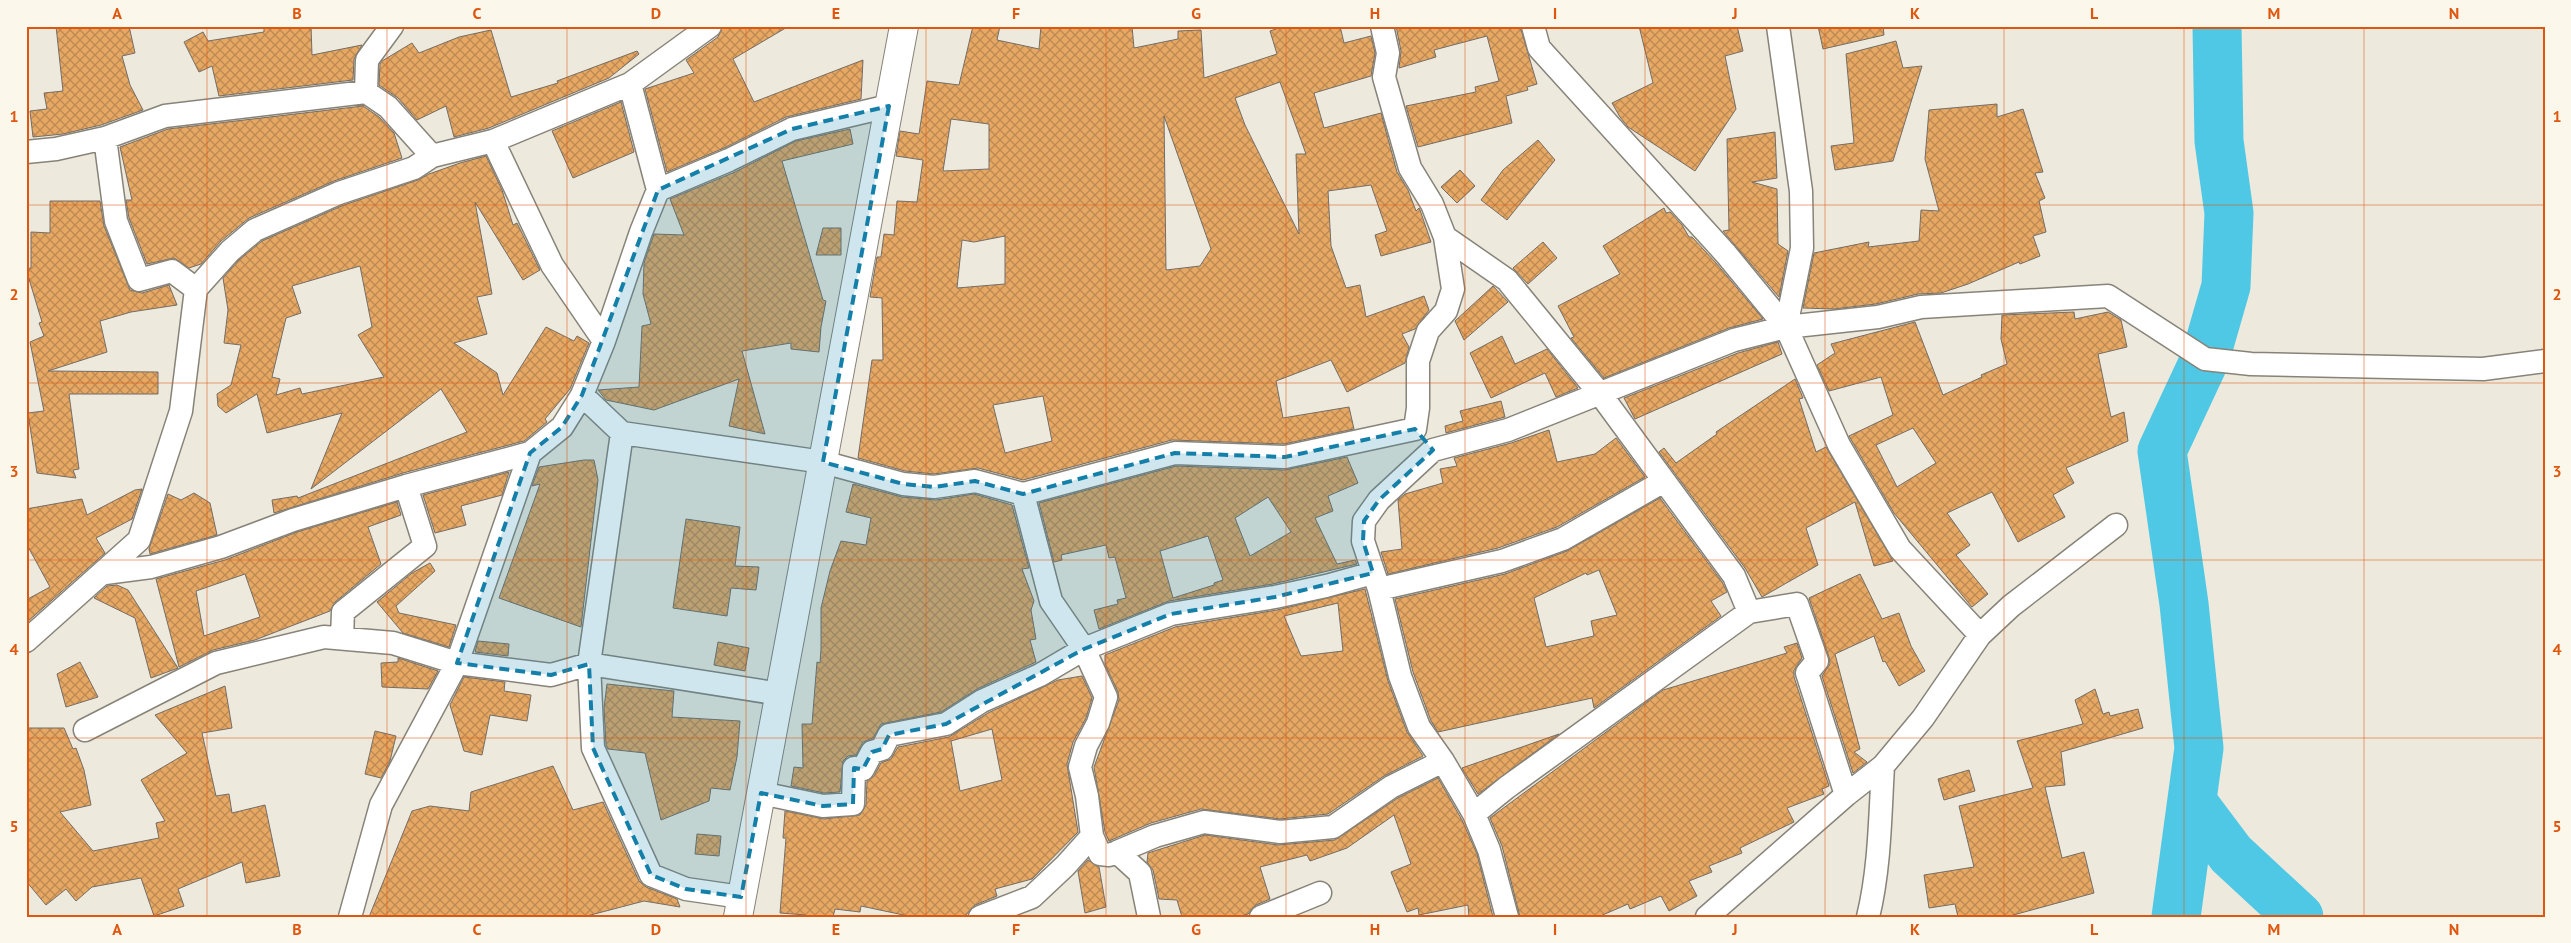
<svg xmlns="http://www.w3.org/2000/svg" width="2571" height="943" viewBox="0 0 2571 943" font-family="'PT Sans',sans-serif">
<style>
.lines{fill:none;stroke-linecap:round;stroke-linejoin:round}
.river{stroke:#4ec8e4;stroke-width:49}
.building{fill:url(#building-cross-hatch);stroke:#756d64;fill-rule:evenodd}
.minor-casing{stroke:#878378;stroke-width:25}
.tertiary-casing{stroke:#878378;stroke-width:30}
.minor{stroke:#fff;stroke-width:22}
.tertiary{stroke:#fff;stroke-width:28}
.marked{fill:#1480a9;fill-opacity:0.2;stroke:#1480a9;stroke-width:4;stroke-dasharray:10 6;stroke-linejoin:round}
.grid{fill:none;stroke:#df570e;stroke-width:1;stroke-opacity:0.55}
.neatline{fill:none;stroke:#df570e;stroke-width:2}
.grid-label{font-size:16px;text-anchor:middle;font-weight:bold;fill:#df570e}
</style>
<defs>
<pattern id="building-cross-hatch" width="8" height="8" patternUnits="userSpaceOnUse" patternTransform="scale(1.25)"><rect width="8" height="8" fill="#e7a864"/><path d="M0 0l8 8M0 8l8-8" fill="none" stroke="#bc8953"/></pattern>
</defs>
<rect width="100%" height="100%" fill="#ede9dd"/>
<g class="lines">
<path class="river" d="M2192,802L2231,854L2299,917
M2176,917L2199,748L2184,604L2162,451L2205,359L2226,286L2229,213L2219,141L2217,26"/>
</g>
<path class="building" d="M56,26H129L135,53L122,56L130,85L143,110L101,125L63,134L33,137L30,111L47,109L44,93L63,91Z
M264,26H311L312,55L362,45L354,59L353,80L219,96L212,66L199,72L184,42L203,32L208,41L264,32Z
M723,26H789L733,59L754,102L863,60L861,99L786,117L724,148L667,172L645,89L694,73L686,60L718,37Z
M973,26H1000L997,40L1039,49L1041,26H1132L1134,48L1178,39V31L1201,30L1204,78L1277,54L1270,31L1285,26H1340L1344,43L1371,36L1375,53L1371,76L1314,93L1324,128L1381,113L1397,172L1408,190L1416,211L1419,208L1420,210L1431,242L1381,256L1375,235L1387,231L1371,185L1328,191L1331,246L1346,288L1360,285L1366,317L1424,296L1429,310L1415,329L1402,334L1409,347L1405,363L1347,392L1331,360L1276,381L1283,418L1349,407L1354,429L1284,444L1172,440L1023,480L978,468L934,474L905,471L858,458L872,360H883L882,298L870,297L877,257H881L884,234L894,235L897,201L917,202L923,160L896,156L900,131L919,134L927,81L959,85ZM1280,82L1306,154H1296L1299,234L1245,125L1235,98ZM1164,116L1211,249L1200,266L1166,270ZM951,119L989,124V169L943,171ZM1005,236V284L957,288L962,240L974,242ZM1043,396L1052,441L1005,453L993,405Z
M1396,26H1520L1537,84L1527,87L1528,90L1506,96L1512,123L1418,147L1406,106L1476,92L1475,87L1499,81L1487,36L1434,50L1436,57L1399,68L1401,51Z
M1639,26H1737L1743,51L1725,56L1736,109L1695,171L1628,127L1620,117L1612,103L1653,83Z
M1818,26H1883L1884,35L1823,49Z
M491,30L511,97L558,83L557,81L637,51L639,54L609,78L489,128L454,137L446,106L417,120L398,98L379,85L380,64L382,61L412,43L419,53L459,37Z
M1896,41L1903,68L1922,66L1893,161L1835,170L1831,146L1854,143L1846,54Z
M621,102L634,152L573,178L552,131Z
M1997,104V117L2023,109L2043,172L2035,173L2045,198L2039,201L2046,232L2033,236L2040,256L2020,264L2019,262L1968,284L1941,293L1918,294L1876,304L1834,309L1803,308L1814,253L1869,242L1868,247L1919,241L1921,210L1939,211L1925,159L1929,110Z
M363,106L379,117L394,133L402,158L334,181L249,218L221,241L201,264L189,268L174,258L147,264L129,218L126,200H132L120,147L168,129Z
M850,129L853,144L782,161L823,300L826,301L821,327L819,352L791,349V343L742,351L765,434L729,426L739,379L654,410L606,400L598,390L639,387L642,326L651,324L643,294L644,263L654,234L684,235L670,199L735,172L796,141Z
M1775,132L1777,178L1752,182L1777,189L1778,244L1788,251L1779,297L1723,231L1729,230L1727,139Z
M1538,140L1555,160L1507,220L1481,200L1503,170Z
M486,156L502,190L513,225L517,223L540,270L523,280L475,202L492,294L477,297L487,334L454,343L497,373L503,395L546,327L574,341L577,336L589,343L570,389L545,419L547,422L524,441L403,473L274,513L272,500L297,496L298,498L467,432L441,389L311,489L342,413L267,433L257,394L226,413L218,406L217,394L231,385L241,345L224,343L228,310L223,278L239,260L262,241L344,205L418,180L429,174L460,163ZM360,266L372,327L358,335L384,377L302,394L300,388L276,395L280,379L272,377L286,318L301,313L292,286Z
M1460,170L1475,186L1457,203L1441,187Z
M50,201H100L104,226L130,290L142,293L169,285L177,305L131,312L100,321L107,352L48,371L158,372V394H69L79,469L73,470L76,478L37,473L28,413L44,411L30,342L44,336L39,323L42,322L26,269L31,268V232L50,233Z
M1664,208L1666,213L1670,212L1682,225L1689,237H1692L1716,263L1763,319L1729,328L1604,378L1571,338L1574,337L1558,306L1620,274L1603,246Z
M823,228H841V255H816Z
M1543,242L1557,258L1528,284L1513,268Z
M1493,286L1508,302L1464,340L1455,321Z
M2074,312L2075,319L2108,312L2121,320L2127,347L2098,354L2111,417L2124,412L2128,441L2066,468L2074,483L2053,495L2065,517L2018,542L1992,492L1947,513L1970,545L1956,555L1988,594L1972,607L1894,513L1849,436L1893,415L1881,377L1829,391L1817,365L1835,353L1831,344L1915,322L1943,395L1982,377L1981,375L2007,364L2001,339L2002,315ZM1913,428L1936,463L1897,487L1876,445Z
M1502,336L1515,364L1547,349L1578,388L1556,397L1545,373L1491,398L1470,353Z
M1778,342L1782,354L1635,419L1624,398L1738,353Z
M1795,379L1803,398L1799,399L1816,452L1826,447L1893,561L1874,566L1855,502L1806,528L1818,565L1762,597L1745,568L1659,452L1664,448L1676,463L1717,434L1716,432Z
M1501,401L1505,417L1446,433L1445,426L1463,421L1460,411Z
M1549,430L1557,462L1595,454L1616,438L1645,477L1557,527L1498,548L1388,574L1381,552L1402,549L1398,500L1405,494L1443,483L1440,469L1457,466L1454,458L1511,443Z
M1347,457L1358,483L1328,496L1333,511L1315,518L1337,564L1355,560L1357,564L1273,584L1169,601L1099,629L1094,610L1118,604L1117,600L1126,598L1115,557L1109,558L1106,545L1061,555L1062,560L1054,562L1039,503L1176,466L1285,470ZM1268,497L1291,532L1250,556L1235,518ZM1208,536L1223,580L1214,583V585L1173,598L1160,551Z
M584,460H594L598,480L581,627L499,598L540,484L532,486L539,467Z
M509,472L502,495L461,506L466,525L435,533L423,495Z
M853,484L902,497L936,500L974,494L1012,505L1029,568L1022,569L1034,601L1031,610L1036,639L1030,640L1036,662L977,689L941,712L881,724L873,738L863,742L856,755L848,756L843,761L840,792L824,793L791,786L794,767L803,768L802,724H812L817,662L820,663L821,649V608L830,571L841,541L866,545L871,518L846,512Z
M142,489L132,519L96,538L105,553L26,623V600L50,587L26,543V509L82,499L87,515L135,490Z
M194,493L210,503L217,535L150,554L149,549L168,494L181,500Z
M1660,498L1722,582L1727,592L1711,601L1721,616L1594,708L1592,698L1438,732L1431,721L1413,672L1395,599L1505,574L1567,551ZM1599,570L1617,615L1591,621L1594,636L1546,647L1534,598L1586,573L1587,575Z
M397,502L401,515L368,527L381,564L335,602L330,611L255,640L213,650L179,667L156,579L225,560L297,532ZM245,574L260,617L204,636L196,591Z
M686,519L740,527L735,566L759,567L756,590L731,588L727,616L673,608Z
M430,563L435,571L396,606L399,613L456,625L449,647L403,633L377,602L412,573Z
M1860,574L1882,619L1899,613L1911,646L1925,671L1899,686L1885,661L1883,662L1874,636L1835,654L1860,749L1854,752L1867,762L1853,773L1822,676L1830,664L1829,657L1809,598Z
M117,585L128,590L178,668L151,678L135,618L94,598L107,586Z
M1365,589L1388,681L1407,732L1423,756L1384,776L1328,814L1280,819L1201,809L1151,823L1109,841L1105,832L1094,767L1119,700L1118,692L1105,664V655L1175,627L1277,610ZM1338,603L1343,651L1301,656L1284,616Z
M478,641L509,644L508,656L475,652Z
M718,642L749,648L745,671L714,665Z
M1797,643L1802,658L1794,670V677L1829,786L1822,789L1824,794L1787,808L1794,822L1740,848L1742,853L1709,866L1712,872L1689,881L1697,896L1669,911L1661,896L1630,909L1628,904L1598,917H1520L1502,846L1490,818L1663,690L1787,653L1784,647Z
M398,658L438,671L428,689L382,687L381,663L398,662Z
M80,662L98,697L66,707L57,674Z
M1082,676L1092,698L1086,718L1073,742L1067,764L1078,832L1032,879L995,889L997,896L975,905L964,917H913L861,906L860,912L835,909L833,917H806V915L780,913L786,838H783L785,811L824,819L860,815L866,805L867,781L874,776L881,763L891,759L898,747L949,737L988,713L1058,680ZM992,729L1002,780L960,791L951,741Z
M464,677L505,682L504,691L531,695L527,721L490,715L482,755L464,751L450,705Z
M607,684L674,691L672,717L740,721L737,757L730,790L711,788L709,801L661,820L645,753L608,749L606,745L604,708Z
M225,686L232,728L202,733L216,796L229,794L232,813L265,805L280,876L246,883L242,862L178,889L184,906L154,916L141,878L92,887L76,901L66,889L46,905L26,881V728H64L73,749L76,748L84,770L91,805L60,812L93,851L159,838L156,823L165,821L141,780L187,753L155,715Z
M2095,689L2103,714L2109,712L2110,716L2138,709L2143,728L2061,752L2065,785L2045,787L2062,858L2084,852L2094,893L2006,917H1958L1955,904L1929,908L1924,875L1974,867L1959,806L2033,788L2017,741L2083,724L2075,700Z
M375,731L396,736L390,761L381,778L365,774Z
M1559,734L1478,794L1462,768Z
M553,766L573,810L603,802L639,881L646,887L677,899L680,907L644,901L583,917H369L412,811L430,806L469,811L471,792Z
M1969,770L1975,791L1944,800L1938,779Z
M1438,778L1462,820L1477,854L1493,917H1469L1468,905L1419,915L1418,908L1407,912L1391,872L1411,864L1394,815L1347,848L1310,861L1307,855L1260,867L1270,899L1256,905L1248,914L1237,917H1182L1177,900L1159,899L1153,870L1147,862L1148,853L1205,835L1278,845L1335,840L1398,798Z
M697,834L721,836L719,856L695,854Z
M1088,860L1099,867L1106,907L1085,913L1078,871Z"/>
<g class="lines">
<g class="minor-casing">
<path id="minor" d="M1382,26L1388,53L1384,77L1410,168L1432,204L1445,237L1453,289L1446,311L1428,331L1418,361V408L1415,429
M1533,26L1539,48L1726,254L1786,327L1839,445L1900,549L1980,635
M1778,26L1801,191L1802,248L1786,327
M366,92L367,60L392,26
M105,138L116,221L139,280L172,271L196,289
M493,141L552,265L604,341
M26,152L56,149L105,138L165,116L366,92L388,107L432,156
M658,190L729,160L792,129L889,106
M1445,237L1507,280L1601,395L1734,576L1749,612L1797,604L1817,661L1807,673L1846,795
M582,395L622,433L589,664L593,748L651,875L686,889L741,897
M622,433L823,462L903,484L934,487L975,481L1023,494L1175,453L1285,457L1415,429
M1023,494L1051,601L1084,649L1106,697L1098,723L1086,746L1080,767L1087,796L1092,836L1100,854L1109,855L1117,852L1140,873L1149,917
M105,573L151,567L221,547L293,520L406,486L530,453L562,427L582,395L604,341L641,232L658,190L630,84
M1379,589L1502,561L1563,539L1664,481
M342,638L343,612L425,546L406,486
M26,641L139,540L181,411L196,289L230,251L255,230L339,193L414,168L432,156L493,141L630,84L710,26
M85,730L216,663L324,637L393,643L457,663L551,675L589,664L780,694
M761,793L823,806L853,804L854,768L863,769L872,752L882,749L889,735L946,724L982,701L1040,675L1084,649L1171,614L1275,597L1326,586L1373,573
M1474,814L1506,788L1749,612
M1117,852L1155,836L1204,822L1280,832L1333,827L1391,787L1443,761
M350,917L381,805L457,663L530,453
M980,917L1032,897L1065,866L1092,836
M1261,917L1320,893
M1507,917L1489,850L1474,814L1443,761L1419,727L1400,676L1379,589L1363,541L1364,521L1379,500L1433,450L1508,430L1734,340L1786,327L1878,317L1921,307L2108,296L2205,359L2251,364L2483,369L2545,361
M1707,917L1846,795L1883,766L1923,718L1980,635L2011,606L2116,525
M1868,917C1880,868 1880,816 1883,766"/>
</g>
<g class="tertiary-casing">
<path id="tertiary" d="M738,917L904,26"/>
</g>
<use href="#minor" class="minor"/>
<use href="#tertiary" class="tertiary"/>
</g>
<path class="marked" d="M889,106L823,462L903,484L934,487L975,481L1023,494L1175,453L1285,457L1415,429L1433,450L1379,500L1364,521L1363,541L1373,573L1275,597L1171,614L1084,649L946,724L889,735L882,749L872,752L863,769L854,768L853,804L823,806L761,793L741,897L686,889L651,875L593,748L589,664L551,675L457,663L530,453L562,427L582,395L658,190L792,129Z"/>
<path class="grid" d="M207,26V917M387,26V917M567,26V917M746,26V917M926,26V917M1106,26V917M1286,26V917M1465,26V917M1645,26V917M1825,26V917M2004,26V917M2184,26V917M2364,26V917M26,205H2545M26,383H2545M26,560H2545M26,738H2545"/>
<rect width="2571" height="943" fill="none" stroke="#fbf7eb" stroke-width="55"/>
<rect x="28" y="28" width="2516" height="888" class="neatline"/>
<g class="grid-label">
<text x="117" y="19">A</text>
<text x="297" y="19">B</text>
<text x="477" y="19">C</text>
<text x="656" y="19">D</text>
<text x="836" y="19">E</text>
<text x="1016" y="19">F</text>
<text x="1196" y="19">G</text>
<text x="1375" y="19">H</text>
<text x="1555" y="19">I</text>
<text x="1735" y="19">J</text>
<text x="1915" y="19">K</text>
<text x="2094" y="19">L</text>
<text x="2274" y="19">M</text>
<text x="2454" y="19">N</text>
<text x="14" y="122">1</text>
<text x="2557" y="122">1</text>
<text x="14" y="300">2</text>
<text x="2557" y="300">2</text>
<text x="14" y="477">3</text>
<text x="2557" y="477">3</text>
<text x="14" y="655">4</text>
<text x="2557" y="655">4</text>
<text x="14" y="832">5</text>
<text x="2557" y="832">5</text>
<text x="117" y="935">A</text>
<text x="297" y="935">B</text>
<text x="477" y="935">C</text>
<text x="656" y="935">D</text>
<text x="836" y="935">E</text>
<text x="1016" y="935">F</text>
<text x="1196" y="935">G</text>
<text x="1375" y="935">H</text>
<text x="1555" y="935">I</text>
<text x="1735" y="935">J</text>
<text x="1915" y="935">K</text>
<text x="2094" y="935">L</text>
<text x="2274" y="935">M</text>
<text x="2454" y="935">N</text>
</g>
</svg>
